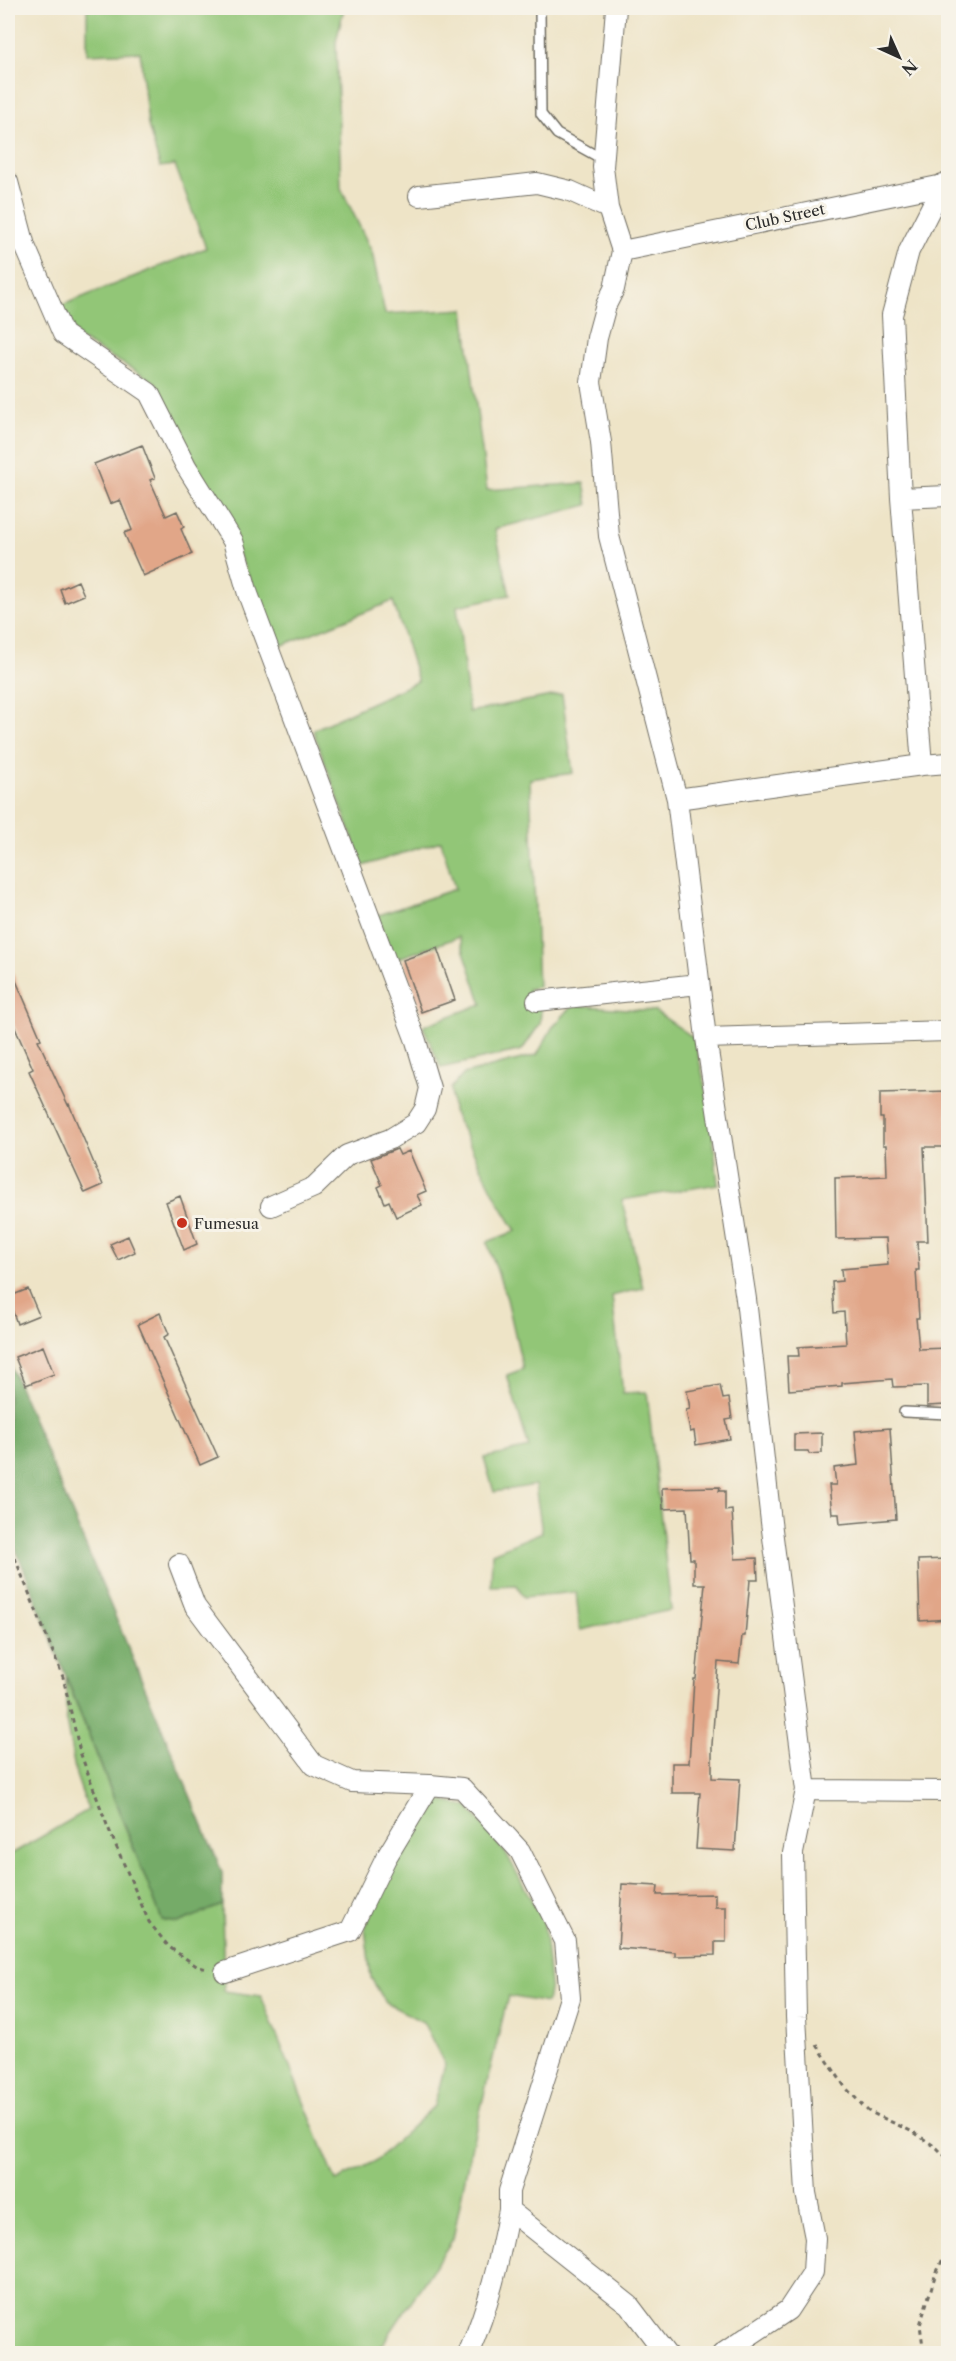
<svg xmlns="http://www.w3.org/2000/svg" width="956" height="2361" viewBox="0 0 956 2361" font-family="'Libre Caslon Text',serif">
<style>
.green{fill:#92c677;stroke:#5e7851;stroke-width:1.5}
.forest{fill:#75ab68;stroke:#506b4a;stroke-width:1.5}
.building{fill:#e1a688}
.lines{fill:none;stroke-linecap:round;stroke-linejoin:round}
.service-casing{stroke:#6f6c62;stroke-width:12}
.minor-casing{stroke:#6f6c62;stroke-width:22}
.path{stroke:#6f6c62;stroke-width:3;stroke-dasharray:4.5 4.5;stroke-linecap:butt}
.service{stroke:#fff;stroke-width:9}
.minor{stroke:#fff;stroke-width:20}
.poi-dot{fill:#c8321e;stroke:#f7f3e8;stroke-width:2}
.labels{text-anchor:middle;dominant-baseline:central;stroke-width:6;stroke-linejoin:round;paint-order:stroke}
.street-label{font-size:15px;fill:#2b2b2b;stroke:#f7f3e8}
.poi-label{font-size:15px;fill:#2b2b2b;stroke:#f7f3e8;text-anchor:start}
</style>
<rect width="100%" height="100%" fill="#f7f3e8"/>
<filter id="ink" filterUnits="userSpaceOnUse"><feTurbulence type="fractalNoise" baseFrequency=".0167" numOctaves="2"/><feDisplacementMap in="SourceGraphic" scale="12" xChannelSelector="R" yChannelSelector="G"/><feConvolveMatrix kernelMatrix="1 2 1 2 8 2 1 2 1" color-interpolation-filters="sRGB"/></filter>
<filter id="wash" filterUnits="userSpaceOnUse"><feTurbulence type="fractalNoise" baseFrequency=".008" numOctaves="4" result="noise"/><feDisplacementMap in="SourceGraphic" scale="24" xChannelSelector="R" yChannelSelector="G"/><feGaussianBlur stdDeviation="1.35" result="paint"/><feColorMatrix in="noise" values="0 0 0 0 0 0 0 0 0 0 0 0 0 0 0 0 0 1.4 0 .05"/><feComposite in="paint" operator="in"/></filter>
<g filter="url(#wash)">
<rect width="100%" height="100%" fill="#eee4c7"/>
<path class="green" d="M87,8H344L336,42L341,188L372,252L385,314L464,309L487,490L584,483L588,505L495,529L510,595L457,606L469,712L562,694L573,773L530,779L538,987L528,989L541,1010L540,1024L522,1050L441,1068L423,1026L482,1004L459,937L393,960L376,916L455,889L441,841L363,866L313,730L418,681L393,601L280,646L208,487L155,382L78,338L60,306L206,248L175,165L160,167L148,125L140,52L87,54Z
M573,1005L655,1011L694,1038L710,1106L718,1184L622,1200L643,1288L612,1296L623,1393L647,1392L671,1610L580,1630L576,1592L524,1597L517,1585L491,1586L492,1553L542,1532L535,1485L494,1492L484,1458L529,1448L507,1375L523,1369L507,1299L487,1242L516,1231L500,1205L453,1111L451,1088L464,1074L537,1055L552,1028Z
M66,1678L162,1920L178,1923L222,1905L224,1991L261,1996L336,2181L374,2162L434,2106L445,2065L423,2022L386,2003L371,1978L365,1928L401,1849L428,1798L468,1807L507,1855L544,1923L550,1984L547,2003L508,1996L470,2153L453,2239L384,2342L372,2353H8V1856L88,1810L76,1775L66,1721Z"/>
<path class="forest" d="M8,1360L222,1872V1905L178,1923L162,1920L8,1529Z"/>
<g id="blocks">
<path class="building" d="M142,445L155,478L150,480L166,516L177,511L184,527L181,529L192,554L143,576L124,533L132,530L120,500L110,504L94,464Z
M78,581L84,595L65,603L60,589Z
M437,948L455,1000L421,1012L403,960Z
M8,962L41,1039L38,1040L68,1105L69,1104L103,1185L85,1193L29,1071L33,1069L8,1012Z
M948,1091V1147H924L928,1241H917L919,1270H916L919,1318H916L919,1349L948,1348V1402H946V1405L927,1406V1386L893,1387L892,1379L842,1383V1386L789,1390L787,1356H799L798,1347L846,1344L844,1312L834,1313L832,1282L842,1281L841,1269L888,1265L886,1238L836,1239L835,1178L887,1176L886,1145H883V1118H880V1093Z
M397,1149L400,1155L409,1151L426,1191L417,1195L422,1205L396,1217L389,1201L385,1203L378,1187L382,1185L371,1159Z
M180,1196L197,1244L184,1250L166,1202Z
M128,1236L135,1252L118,1260L110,1244Z
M28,1289L39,1315L17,1324L8,1297Z
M160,1313L169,1334L164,1337L218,1457L200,1465L138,1324Z
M43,1346L54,1374L26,1385L15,1357Z
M720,1385L723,1399L729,1398L732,1419L726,1420L730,1439L696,1445L694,1431L690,1432L686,1410L690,1409L687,1391Z
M890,1428L896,1519L840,1524L839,1514H832L829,1485H836L834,1468L858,1465L855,1431Z
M822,1433V1453L809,1454L808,1451H794V1434Z
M720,1487L719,1491H725V1511L732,1510L735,1559L757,1558L758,1580H750L745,1636H742L739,1664L718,1662L712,1745V1778L740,1779L735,1851L696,1849L700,1793H672V1763H689L694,1679H696L705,1584H694V1559H690L687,1508L663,1509L662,1488Z
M948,1559V1619L920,1621L918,1560Z
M622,1884L658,1886L657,1895L715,1894V1907H726V1942H715V1955L675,1956V1952L618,1948Z"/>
</g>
</g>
<g filter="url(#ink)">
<use href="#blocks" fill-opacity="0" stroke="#6f6c62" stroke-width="1.5"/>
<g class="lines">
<g class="service-casing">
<path id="service" d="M540,8L541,114L557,134L604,160
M904,1412L948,1414"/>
</g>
<g class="minor-casing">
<path id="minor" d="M616,8L603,167L608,208L622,251L614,289L606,305L597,338L591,382L601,442L609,536L677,799L706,1038L746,1299L771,1522L806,1790L793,1853L796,2017L806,2193L815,2238L813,2272L788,2310L722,2354
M8,182L25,246L63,334L149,393L186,466L233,541L248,594L416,1041L430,1088L425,1109L416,1123L390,1139L347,1155L314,1187L271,1206
M419,196L537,183L570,191L608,208
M622,251L948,184
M901,498L948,496
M922,765L901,498L892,315L909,251L943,184
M677,799L922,765L948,763
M537,1001L699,984
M706,1038L948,1031
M179,1564L195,1606L314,1765L352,1782L430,1785
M806,1790L948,1791
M225,1972L350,1931L386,1858L430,1785L462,1788L520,1851L565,1941L570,1998L509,2191V2210L629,2305L666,2354
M468,2354C489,2306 499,2261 509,2210"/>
</g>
<path class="path" d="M8,1541L63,1677L80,1752L107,1825L149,1922L169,1947L198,1967L208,1969
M817,2045L845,2087L868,2111L915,2133L937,2148L948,2159
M934,2354L923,2346L920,2325L935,2276L948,2248"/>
<use href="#service" class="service"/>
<use href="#minor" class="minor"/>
</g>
</g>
<circle class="poi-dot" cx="182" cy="1223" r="6"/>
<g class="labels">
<g class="street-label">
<text transform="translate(785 217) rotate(-12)">Club Street</text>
</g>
<g class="poi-label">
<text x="194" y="1223">Fumesua</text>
</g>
</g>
<rect width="956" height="2361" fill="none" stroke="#f7f3e8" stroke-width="30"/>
<g transform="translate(899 57) rotate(135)" stroke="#f7f3e8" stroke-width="4.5" paint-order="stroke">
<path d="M0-4.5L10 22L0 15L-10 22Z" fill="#2b2b2b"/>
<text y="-9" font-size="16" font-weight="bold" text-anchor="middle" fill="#2b2b2b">N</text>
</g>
</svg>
